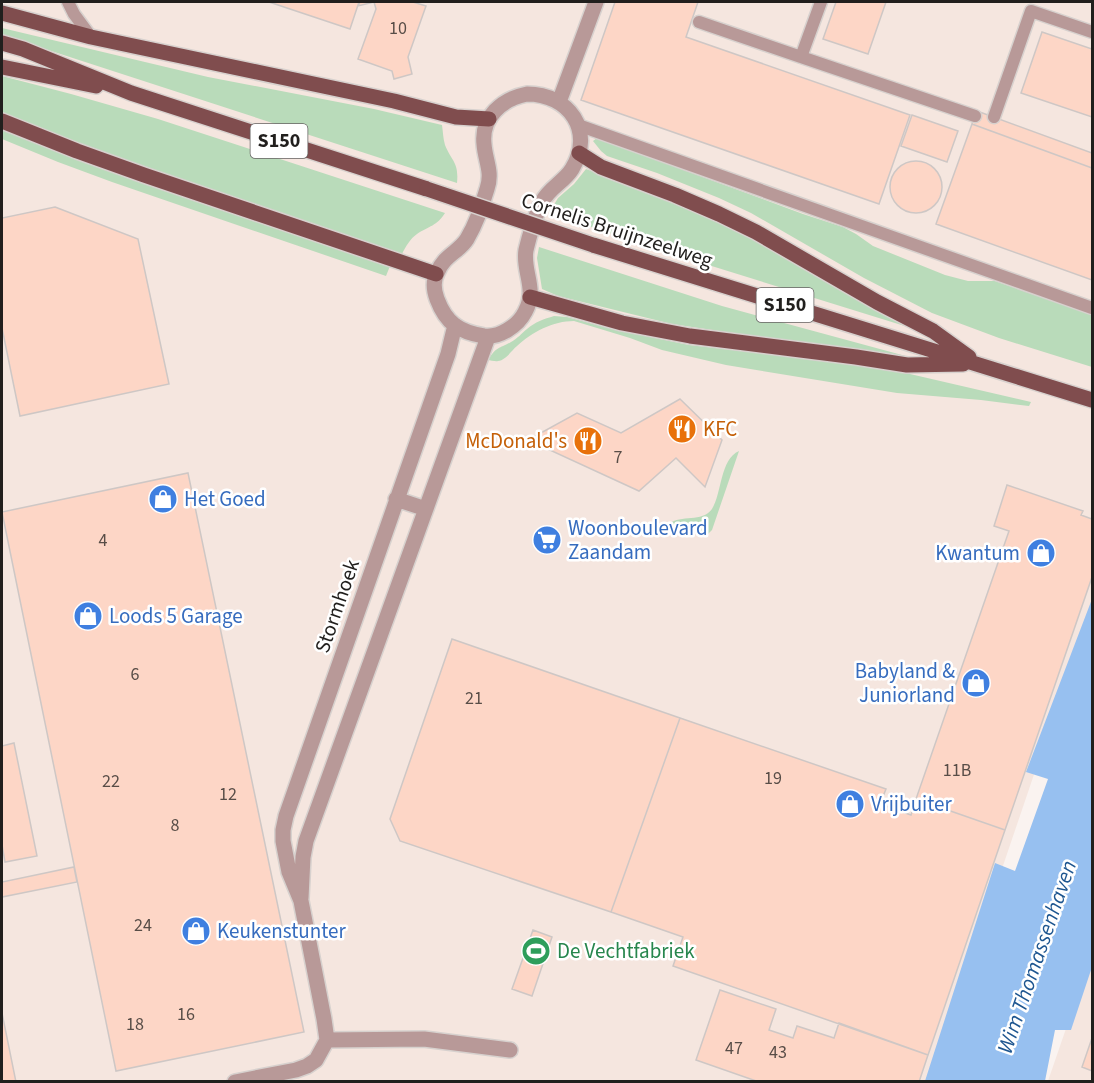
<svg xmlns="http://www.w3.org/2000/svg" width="1094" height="1083" viewBox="0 0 1094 1083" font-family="'Source Sans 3',sans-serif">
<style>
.built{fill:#f5e6df}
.green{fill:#b9dbba}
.water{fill:#97c0f0}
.building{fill:#fdd6c6;stroke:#cec7c5;stroke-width:1.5}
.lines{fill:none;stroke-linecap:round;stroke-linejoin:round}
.lane-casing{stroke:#d7d1ce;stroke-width:15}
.street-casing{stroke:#d7d1ce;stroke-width:18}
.primary-casing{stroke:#d7d1ce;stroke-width:18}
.lane{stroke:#b89998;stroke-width:12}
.street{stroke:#b89998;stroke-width:15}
.primary{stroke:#804d4e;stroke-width:15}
.primary-bridge-casing{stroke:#d7d1ce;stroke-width:18;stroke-linecap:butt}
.primary-bridge{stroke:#804d4e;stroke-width:15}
.labels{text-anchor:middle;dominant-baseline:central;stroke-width:5;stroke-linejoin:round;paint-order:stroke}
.number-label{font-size:18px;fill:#584d47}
.shield{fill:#fff;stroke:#646261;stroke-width:1.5}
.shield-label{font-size:20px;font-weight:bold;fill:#211f1d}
.street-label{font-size:21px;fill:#211f1d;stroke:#fff}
.food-label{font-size:21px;fill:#c56008;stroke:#fff;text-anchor:start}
.shop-label{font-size:21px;fill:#366cbe;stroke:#fff;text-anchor:start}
.leisure-label{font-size:21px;fill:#27864d;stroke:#fff;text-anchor:start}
.water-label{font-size:22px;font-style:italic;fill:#1e5690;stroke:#fff}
</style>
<rect width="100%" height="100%" fill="#faf3f0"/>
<path class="built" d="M2,2H1092V619L1083,630L930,1081L2,1082Z
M1092,953V1081H1048Z"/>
<path class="green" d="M2,28L208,77L374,109L442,125C443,132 443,138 445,145C452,162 459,162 457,183L2,35Z
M2,76L71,94L158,119L445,213C437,226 429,226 417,234C410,239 406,246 402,254C268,209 132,167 2,112Z
M2,129L119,174L390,266L386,276L112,182L58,162L2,139Z
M597,138L803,214L843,227L856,234L873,246L945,275L968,281H995L1092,315V367L999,338L932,313L864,278L751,213L719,198L657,173L607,156L601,151L593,141Z
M586,169L663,196L754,238L924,332L673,254L549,213L558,198L574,184Z
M539,247L722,306L913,358L840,347L719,331L672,324L558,296L542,289L537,258Z
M554,316L567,317L617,330L689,345L831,361L910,374L1031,402L1029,406L981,400L897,393L726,365L662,350L630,338L574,321C553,321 532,332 517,346C511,351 506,360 498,361C496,362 490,360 488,360C497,346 499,349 511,342C517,339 522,333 527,329C535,322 544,319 554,316Z
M739,451L712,530L708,534H700L669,524C681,514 702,523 712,509C722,493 720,459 739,451Z"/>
<path class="water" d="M1092,599V967L1071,1030H1055L1045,1081H925L995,863L1015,871L1048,779L1026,772Z"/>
<path class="building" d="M269,2H359L350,29Z
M360,2H413L426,6L408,57L412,74L394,79L392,71L358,59L376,9L374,2L358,6Z
M615,2H698L686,37L910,115L879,204L581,100Z
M836,2H886L868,54L823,39Z
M1042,32L1092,49V117L1021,93Z
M977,111L1092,153V168L972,124Z
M912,115L958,131L947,162L901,146Z
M972,124L1092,168V280L936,224Z
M890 187a26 26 0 1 1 52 0a26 26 0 1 1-52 0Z
M55,207L138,239L169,384L20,416L2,328V218Z
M680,399L722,440L705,487L676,458L639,491L528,440L577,413L621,433Z
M188,473L304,1032L116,1071L2,512Z
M1007,485L1083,511L1081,515L1092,519V577L1005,830L916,799L1009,531L994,526Z
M452,639L680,718L611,912L400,841L390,819Z
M680,718L886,789L880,804L911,815L916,799L1005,830L928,1055L673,966L683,937L611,912Z
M14,743L37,856L5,862L2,845V746Z
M74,867L77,882L2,897V882Z
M533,930L552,937L532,996L512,989Z
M720,990L776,1009L769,1030L793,1038L797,1026L834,1038L839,1023L928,1055L919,1082H759L696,1060Z
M2,1013L16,1082H2Z
M1092,1038V1071L1082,1067Z"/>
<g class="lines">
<g class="lane-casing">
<path id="lane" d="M68,2L74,14L91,37
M821,2L801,57L975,116
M699,22L801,57
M994,117L1031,11L1092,32
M578,125L1092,308"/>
</g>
<g class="street-casing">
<path id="street" d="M527,94C569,94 595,131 572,169C564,182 549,188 542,202C536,213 529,237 526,250C522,271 538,289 525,312C518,326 499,338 484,336C459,332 446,323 437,299C434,291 433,281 437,273C444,255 459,252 467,239C477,222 481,208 487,189C493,172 485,160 484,144C481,117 502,99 527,94Z
M559,102L596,2
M396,499L426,509
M301,898L303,857L306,841L488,337
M327,1040L424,1039L510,1050
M235,1082L296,1070L307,1066L316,1060L327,1040L324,1019L301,901L289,872L283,841V830L286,816L448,354L455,325"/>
</g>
<g class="primary-casing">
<path id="primary" d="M2,13L91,37L394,101L456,117L489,119
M2,43L23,49L131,93L427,189
M2,67L96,86
M2,121L77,151L144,175L436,274
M579,153L601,167L675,195L719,214L756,232L877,302L933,331L969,357
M593,245L1092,400
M530,297L622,323L690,336L856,357L907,365L963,364"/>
</g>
<use href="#lane" class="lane"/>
<use href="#street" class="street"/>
<use href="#primary" class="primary"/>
<g class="primary-bridge-casing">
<path id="primary-bridge" d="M427,189L593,245"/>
</g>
<use href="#primary-bridge" class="primary-bridge"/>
</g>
<defs>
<g id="restaurant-disc" transform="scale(1.5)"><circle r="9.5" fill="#e8710a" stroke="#fff"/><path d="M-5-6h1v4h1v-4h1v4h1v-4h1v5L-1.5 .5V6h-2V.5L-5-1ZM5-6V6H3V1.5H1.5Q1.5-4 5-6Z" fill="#fff"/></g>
<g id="shop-disc" transform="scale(1.5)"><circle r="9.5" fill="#3f7fe0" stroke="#fff"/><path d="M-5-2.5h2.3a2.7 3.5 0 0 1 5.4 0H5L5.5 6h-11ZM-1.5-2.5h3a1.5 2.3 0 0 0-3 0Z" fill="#fff"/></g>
<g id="supermarket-disc" transform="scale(1.5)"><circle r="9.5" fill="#3f7fe0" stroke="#fff"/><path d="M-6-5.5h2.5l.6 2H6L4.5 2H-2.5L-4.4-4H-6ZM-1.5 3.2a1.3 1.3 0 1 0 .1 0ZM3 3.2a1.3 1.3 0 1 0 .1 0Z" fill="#fff"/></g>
<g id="stadium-disc" transform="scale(1.5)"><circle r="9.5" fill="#2e9e5b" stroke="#fff"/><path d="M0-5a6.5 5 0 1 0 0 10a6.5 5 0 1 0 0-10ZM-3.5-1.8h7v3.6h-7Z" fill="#fff"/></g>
</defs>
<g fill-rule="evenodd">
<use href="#restaurant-disc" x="682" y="429"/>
<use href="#restaurant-disc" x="588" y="441"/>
<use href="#shop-disc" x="163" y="499"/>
<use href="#supermarket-disc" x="547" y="540"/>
<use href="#shop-disc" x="1041" y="553"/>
<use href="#shop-disc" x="88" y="616"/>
<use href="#shop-disc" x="976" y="683"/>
<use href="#shop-disc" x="850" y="804"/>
<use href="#shop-disc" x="196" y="931"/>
<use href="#stadium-disc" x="536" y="951"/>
</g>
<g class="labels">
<g class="number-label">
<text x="398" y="28">10</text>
<text x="618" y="457">7</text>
<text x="103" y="540">4</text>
<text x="135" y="674">6</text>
<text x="474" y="698">21</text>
<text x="957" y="770">11B</text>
<text x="773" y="778">19</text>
<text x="111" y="781">22</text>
<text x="228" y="794">12</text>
<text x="175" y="825">8</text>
<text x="143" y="925">24</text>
<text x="186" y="1014">16</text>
<text x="135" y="1024">18</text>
<text x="734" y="1048">47</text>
<text x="778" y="1052">43</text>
</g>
<g class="shield">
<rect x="250.5" y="124" width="57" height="34" rx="4.5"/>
<rect x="756.5" y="288" width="57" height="34" rx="4.5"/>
</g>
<g class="shield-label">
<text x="279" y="141">S150</text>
<text x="785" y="305">S150</text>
</g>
<g class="street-label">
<text transform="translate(617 230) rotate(18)">Cornelis Bruijnzeelweg</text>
<text transform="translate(337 606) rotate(-71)">Stormhoek</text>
</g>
<g class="food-label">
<text x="703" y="429">KFC</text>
<text x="567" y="441" text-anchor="end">McDonald's</text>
</g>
<g class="shop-label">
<text x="184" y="499">Het Goed</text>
<text x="568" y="528">Woonboulevard<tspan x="568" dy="24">Zaandam</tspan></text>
<text x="1020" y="553" text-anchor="end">Kwantum</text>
<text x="109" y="616">Loods 5 Garage</text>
<text x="955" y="671" text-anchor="end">Babyland &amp;<tspan x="955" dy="24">Juniorland</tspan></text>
<text x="871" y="804">Vrijbuiter</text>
<text x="217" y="931">Keukenstunter</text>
</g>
<g class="leisure-label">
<text x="557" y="951">De Vechtfabriek</text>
</g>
<g class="water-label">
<text transform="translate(1037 957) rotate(-71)">Wim Thomassenhaven</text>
</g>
</g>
<rect width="1094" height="1083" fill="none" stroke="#211f1d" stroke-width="6"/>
</svg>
